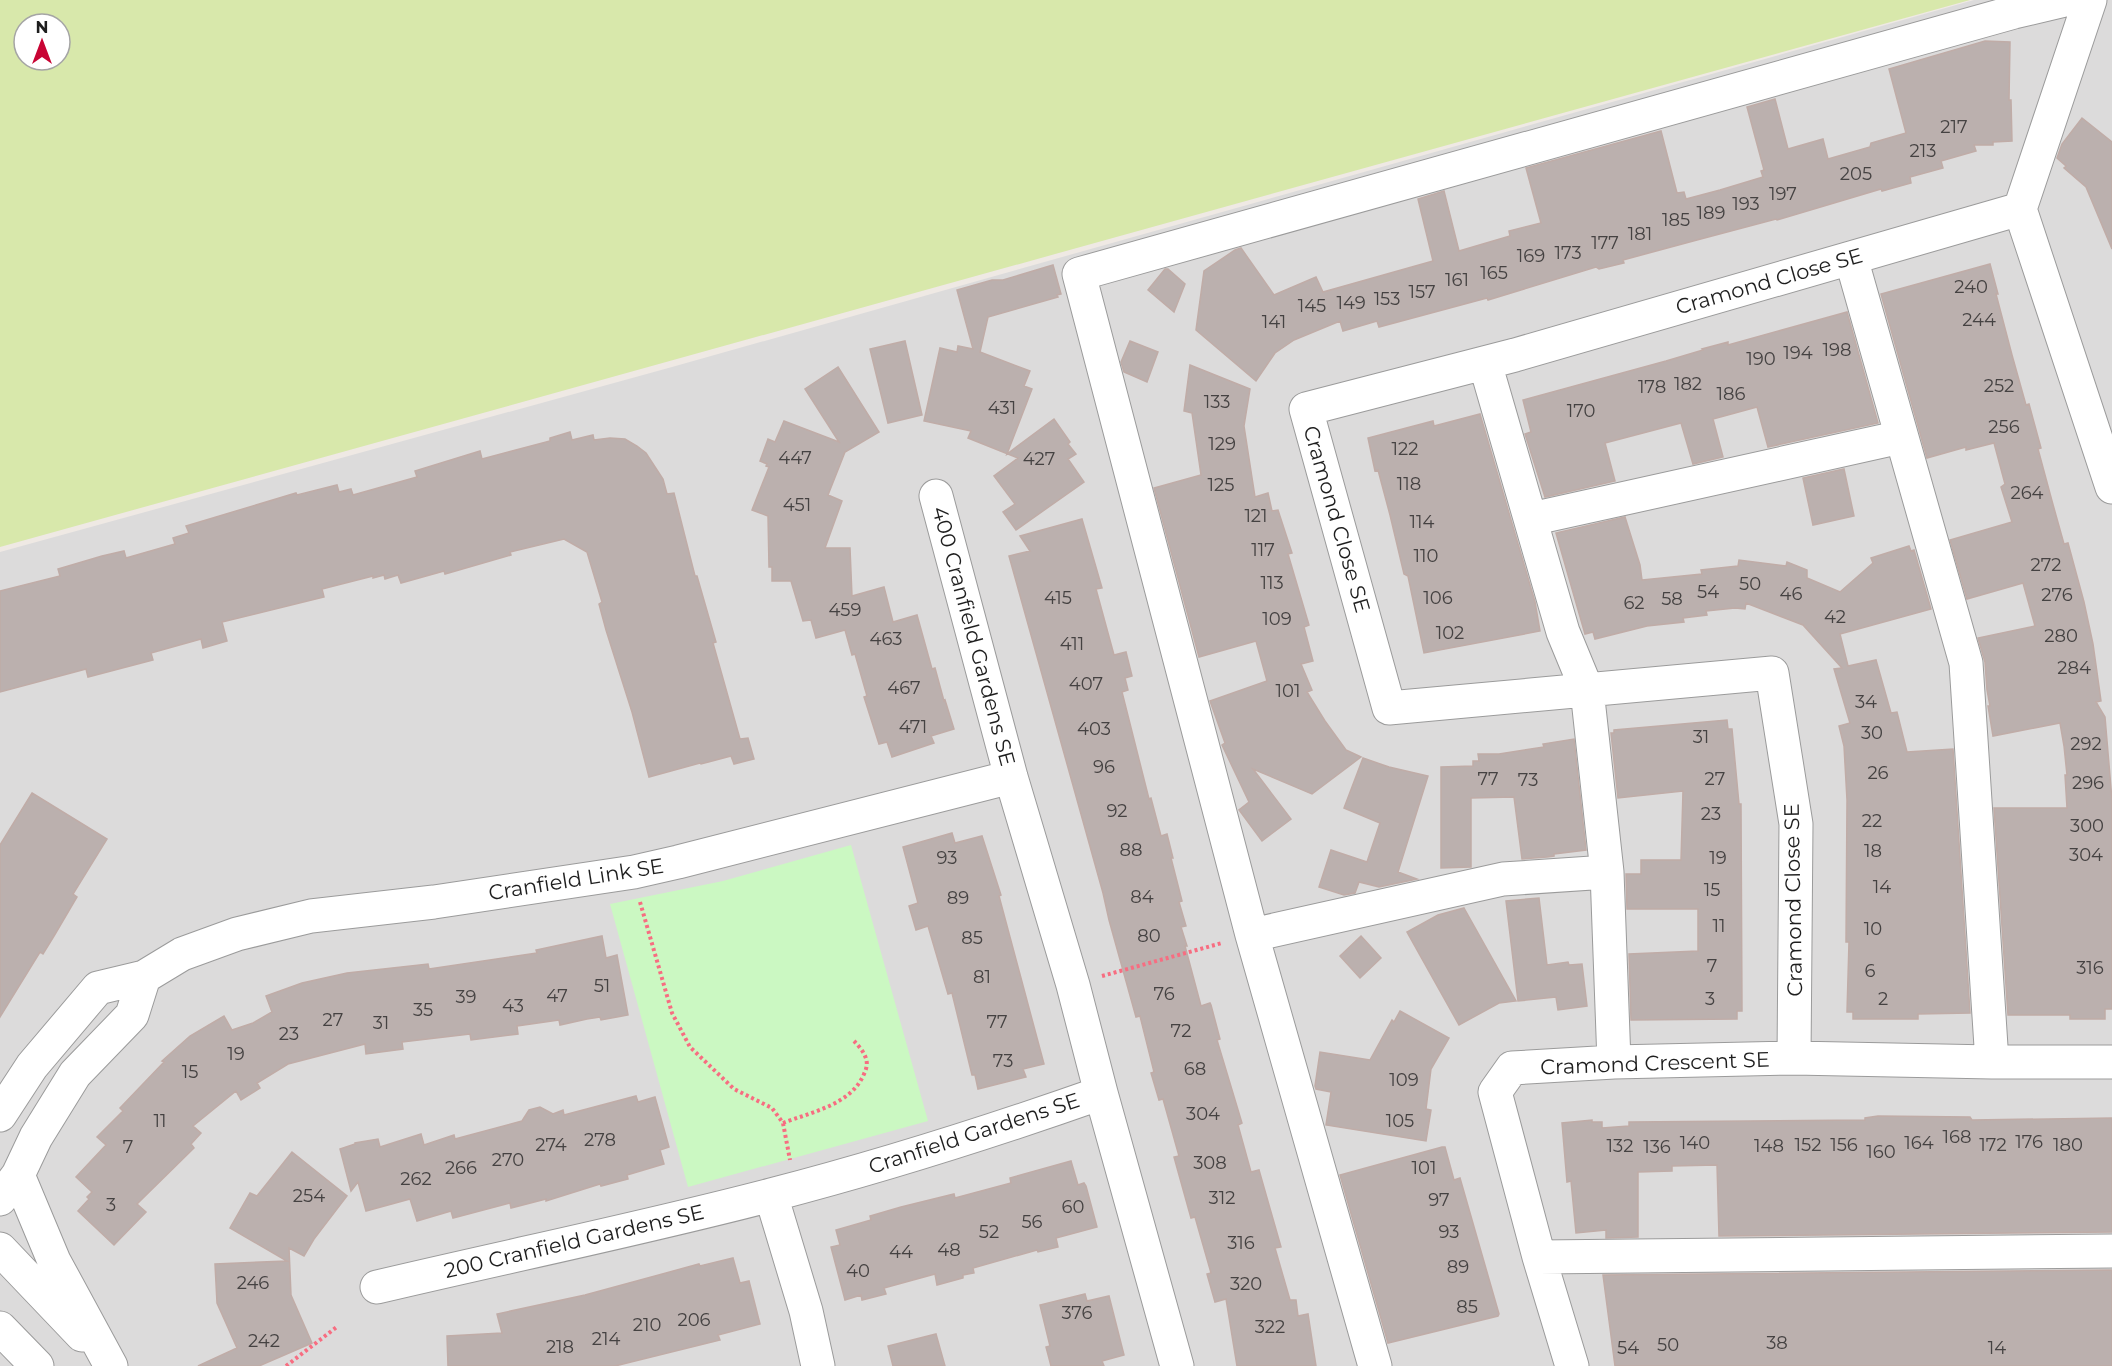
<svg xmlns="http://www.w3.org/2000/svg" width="2112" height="1366" viewBox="0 0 2112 1366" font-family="Montserrat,sans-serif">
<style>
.residential{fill:#dcdbdb}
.grass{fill:#d8e8ab;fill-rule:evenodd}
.park{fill:#cbf8c2}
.building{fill:#bbb0ae;stroke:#c0aca7;stroke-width:1.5}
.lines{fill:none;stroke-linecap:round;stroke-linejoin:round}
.minor-casing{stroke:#9b9b9b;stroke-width:35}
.path{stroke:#f76d81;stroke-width:4;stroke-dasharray:3 3;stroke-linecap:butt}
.minor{stroke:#fff;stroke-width:33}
.labels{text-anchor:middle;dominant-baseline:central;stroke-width:4.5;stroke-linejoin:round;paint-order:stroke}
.number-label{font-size:18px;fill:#454242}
.street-label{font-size:21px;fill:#1e1e1e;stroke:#fff}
</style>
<rect width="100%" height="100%" fill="#efe9e4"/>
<path class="residential" d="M1974,0H2112V1366H0V552L672,367Z"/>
<path class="grass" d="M0,0H1970L0,547ZM24,24H60V60H24Z"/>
<path class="park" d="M851,845L928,1121L688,1187L610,904L723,881Z"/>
<path class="building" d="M1985,41L2010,42L2009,100H2011L2012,141L1993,142V145H1974L1976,151L1941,161L1943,168L1910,177L1911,183L1882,191L1881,189L1777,220L1776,219L1697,240L1623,260L1624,263L1599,269L1596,267L1488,300L1487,298L1379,327L1377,321L1343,331L1340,321L1294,340L1275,353L1256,381L1196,330L1204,271L1235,250L1241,248L1274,295L1316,277L1323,292L1433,261L1418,199L1444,191L1459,251L1510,236L1509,231L1541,223L1526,168L1661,131L1677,193L1684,192L1686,199L1720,190L1763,177L1761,171L1764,170L1747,107L1775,99L1788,149L1823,139L1828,159L1870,147L1871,143L1906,133L1889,69Z
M2082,118L2112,142V249L2086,187L2064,168L2066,166L2057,158L2062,144Z
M1990,264L1998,294H1996L2012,355L2026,405L2029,404L2041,448L2038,449L2052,501L2064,544L2068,543L2084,602L2093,644L2101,701L2096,702L2105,717L2112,800V1009H2105V1019H2070V1015H2008L1994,808H2067L2065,775H2067L2064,746L2060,723L1993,736L1988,706H1990L1987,690L1985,662L1978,638L2035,626L2023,583L1967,599L1950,540L2012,522L2001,487L2005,484L1994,443L1966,450V447L1927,458L1881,294Z
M1053,265L1061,294L1057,295L1058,297L988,317L980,352L1030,371L1024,386L1032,389L1007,454L1054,419L1070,442L1068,444L1076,454L1068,459L1084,482L1016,530L1003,512L1015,504L994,476L1018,458L968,438L971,431L924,421L940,348L957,352L958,346L973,349L957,290L992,280H1003Z
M1165,269H1168L1185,284L1174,312L1148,290Z
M1847,312L1878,423L1768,447L1757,407L1713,419L1723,457L1693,464L1681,423L1605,443L1615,481L1545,497L1525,434L1531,432L1523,400L1666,361L1703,350L1702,349L1728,342V345Z
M905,341L922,415L888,423L870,349Z
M1130,341L1158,352L1147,382L1124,372L1121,362Z
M1190,365L1250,389L1244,426L1255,497L1268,493L1272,511L1278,510L1292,553L1288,554L1309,625L1304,627L1313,661L1301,664L1312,690L1307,692L1325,721L1346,750L1361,757L1312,794L1253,769L1291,819L1262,841L1239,810L1249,802L1222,745L1225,743L1210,701L1267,681L1256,641L1199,657L1154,488L1201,475L1192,413L1184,411Z
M838,367L879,432L845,452L828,495L842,501L825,548H850L852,596L884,587L893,622L917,615L932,669L935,668L944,701L945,700L954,729L931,736L934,743L892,757L887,742L879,744L864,697L867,696L855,654L852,655L845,630L816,638L811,620L803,621L791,581H772V567H769L768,516L752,510L769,467L766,466L767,464L760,461L768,439L775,442L784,421L839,442L805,389Z
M1480,414L1535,602L1540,631L1424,653L1408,576L1404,574L1390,515L1378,470L1375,471L1368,438L1433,421L1434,426Z
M570,432L572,440L593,435L594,440L610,438L625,439L637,446L646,453L663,479L667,494L674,493L695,576H697L716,642L713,643L740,739L748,738L754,759L734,764L731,756L701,764L700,763L649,777L632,712L606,630L599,604L602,602L587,552L564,539L510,552L511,555L445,574L444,571L401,583L398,575L385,579L384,575L373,578V576L322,589L324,597L222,622L227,641L203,648L201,639L151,653L153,660L88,677L86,669L0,692V591L60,576L58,569L102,556L124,551L126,558L175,544L173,538L189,533L186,526L296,493L297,495L337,485L339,492L351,489L353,495L417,477L415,471L480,451L482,459L550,441V438Z
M1844,469L1854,516L1813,525L1803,478Z
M1625,517L1640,565L1642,580L1702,574L1701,570L1738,566L1739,560L1786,566L1787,562L1807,570V578L1840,592L1873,563L1871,558L1909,546L1911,551L1914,550L1931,609L1840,634L1848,666L1876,660L1891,713L1897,712L1907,752L1953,749L1970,1013L1918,1014V1019H1853V1012H1847L1849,942H1846L1847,800L1844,746L1839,726L1850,723L1834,669L1842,668L1803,625L1746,603L1745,609L1735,608L1706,611L1707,615L1683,618L1684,622L1647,626L1595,639L1593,632L1585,634L1556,533Z
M1082,519L1102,588L1096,589L1114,655L1126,652L1132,676L1125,678L1128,690L1122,692L1149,799L1151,798L1161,836L1167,834L1173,858H1171L1182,901L1179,902L1186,926L1181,927L1187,946H1185L1201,1006L1210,1003L1211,1005L1220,1039L1217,1040L1242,1123L1238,1125L1251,1172L1259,1170L1281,1247L1275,1248L1290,1300H1296L1298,1316L1308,1314L1316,1366H1237L1226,1299L1215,1302L1207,1274L1211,1273L1195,1217L1191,1218L1174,1157L1179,1156L1163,1099L1159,1100L1151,1073L1154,1072L1140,1016L1136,1017L1109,920L1103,893L1009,556L1030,551L1020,536Z
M1727,720L1728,729H1732L1739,804H1741L1742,1011H1737V1019L1631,1020L1629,954L1698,951V909H1627L1626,874H1641V860H1681L1683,791L1618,798L1611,733H1614V730Z
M1574,739L1586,850L1554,854V856L1547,857L1522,859L1514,797L1471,798V867L1441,868V767L1473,766V761H1479L1478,754H1499L1544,747L1543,744Z
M1363,758L1389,767L1428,776L1398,872L1417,879L1379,887L1359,882L1355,893L1344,895L1319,887L1331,850L1367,862L1380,823L1344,808Z
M32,793L107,839L73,894L77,897L54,936L43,954L40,952L0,1017V845Z
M952,833L955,843L982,836L1001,895L999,896L1044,1064L1023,1069L1026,1077L978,1089L975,1075H972L952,993L948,994L928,926L916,930L909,906L918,903L903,847Z
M1539,898L1547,965L1568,962L1569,965L1582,964L1587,1006L1558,1010L1556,997L1518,1001L1506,901Z
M1464,908L1516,1001L1499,1003L1459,1025L1407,932L1438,915Z
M602,936L606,958L617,955L628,1015L601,1020L600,1017L587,1019L560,1025L559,1020L517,1026L518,1034L471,1040L470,1034L402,1042L403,1049L366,1054L365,1044L288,1064L257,1083L260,1088L241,1100L236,1091L193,1126L201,1133L191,1144L194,1148L137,1204L146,1212L114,1245L78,1211L89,1199L87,1197L92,1192L76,1177L106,1145L97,1137L123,1111L120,1108L164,1062L162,1061L190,1036L224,1016L232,1030L253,1023L272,1012L266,996L302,983L347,973L428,964L429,969L537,953L536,950Z
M1361,936L1381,958L1360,978L1340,956Z
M1400,1011L1449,1038L1431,1069L1426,1109L1431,1110L1426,1141L1326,1125L1331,1092L1316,1089L1315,1086L1320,1052L1370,1060L1392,1020L1394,1022Z
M636,1096L638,1102L655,1097L669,1147L660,1150L664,1164L627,1175L628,1179L601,1186L600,1184L546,1201V1199L511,1208L510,1203L453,1218L451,1211L417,1221L410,1199L366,1211L358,1182L351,1191L340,1149L355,1144V1143L378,1139L380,1147L421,1134L424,1145L454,1135L455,1139L522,1121L529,1110L540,1107L553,1114L563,1110L564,1115Z
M1878,1116L1970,1117L1972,1120L2112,1118V1232L1719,1236L1717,1165L1672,1166V1171L1638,1172V1237L1606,1238V1230L1576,1233L1571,1181L1567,1182L1562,1123L1592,1120V1122H1602V1128L1629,1126V1122L1865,1120V1118Z
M1442,1147H1445L1454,1180L1460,1178L1499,1314L1498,1316L1388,1343L1340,1175Z
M292,1152L347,1196L314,1239L304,1256L289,1248L291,1295L312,1343L259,1366H198L237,1348L217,1303L215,1264L287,1261L230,1228L250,1193L257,1196Z
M1071,1161L1078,1185L1084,1183L1086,1186L1097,1227L1056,1238L1058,1247L1038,1252L1037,1250L973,1268L974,1273L963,1275V1278L937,1285L935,1274L884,1288L886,1294L862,1300L861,1295L845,1300L831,1247L840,1245L836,1230L871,1220L870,1216L901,1207L954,1194L955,1198L1011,1183L1010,1178Z
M733,1258L740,1283L749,1281L760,1324L718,1335L720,1340L615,1366H448L447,1336L502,1333L497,1314L585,1295L699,1264L700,1266Z
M2112,1270V1366H1615L1603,1275Z
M1085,1294L1087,1301L1109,1296L1124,1355L1102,1361L1104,1366H1051L1046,1347L1050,1346L1040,1305Z
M936,1334L945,1366H893L888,1346Z"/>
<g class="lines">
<g class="minor-casing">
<path id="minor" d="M2020,209L2090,0
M1851,258L1966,663L1992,1062
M1485,363L1563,632L1587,690L1607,872L1614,1062
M1531,519L1901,437
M1252,935L1503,879L1607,872
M1794,1058L1796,824L1772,673L1389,708L1306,409L1515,355L2020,209L2112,487
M1101,1093L1177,1366
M0,1115L32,1066L98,988L144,977L182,954L237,934L311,916L434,902L634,872L678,862L1011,777
M18,1175L54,1261L111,1366
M771,1195L806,1311L818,1366
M0,1199L18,1175L36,1137L75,1074L132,1015L144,977
M0,1249L82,1335
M1539,1257L2112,1251
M377,1287C508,1256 641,1229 771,1195C883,1166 993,1131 1101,1093L1073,985L1011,777L936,496
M0,1328L37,1366
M1375,1366L1252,935L1079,274L2014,12L2065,0
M1572,1366L1539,1257L1495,1092L1512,1068L1614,1062L1794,1058L1992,1062H2112"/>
</g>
<path class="path" d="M640,902L672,1013L690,1047L734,1089L772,1108L783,1123L790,1160
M1102,976L1222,943
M783,1123C811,1112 851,1105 864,1074C867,1068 868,1062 865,1056C863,1051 858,1045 854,1041
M286,1366L338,1326"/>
<use href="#minor" class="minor"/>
</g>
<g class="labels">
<g class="number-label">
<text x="1954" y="127">217</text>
<text x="1923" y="151">213</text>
<text x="1856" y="174">205</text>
<text x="1783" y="194">197</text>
<text x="1746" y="204">193</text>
<text x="1711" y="213">189</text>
<text x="1676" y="220">185</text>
<text x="1640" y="234">181</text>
<text x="1605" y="243">177</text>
<text x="1568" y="253">173</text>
<text x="1531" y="256">169</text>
<text x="1494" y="273">165</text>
<text x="1457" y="280">161</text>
<text x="1971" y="287">240</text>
<text x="1422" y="292">157</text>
<text x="1387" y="299">153</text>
<text x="1351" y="303">149</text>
<text x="1312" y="306">145</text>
<text x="1979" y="320">244</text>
<text x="1274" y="322">141</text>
<text x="1837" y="350">198</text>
<text x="1798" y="353">194</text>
<text x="1761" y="359">190</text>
<text x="1688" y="384">182</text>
<text x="1999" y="386">252</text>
<text x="1652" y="387">178</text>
<text x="1731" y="394">186</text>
<text x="1217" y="402">133</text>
<text x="1002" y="408">431</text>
<text x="1581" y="411">170</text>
<text x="2004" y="427">256</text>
<text x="1222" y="444">129</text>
<text x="1405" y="449">122</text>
<text x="795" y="458">447</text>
<text x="1039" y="459">427</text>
<text x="1409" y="484">118</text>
<text x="1221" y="485">125</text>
<text x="2027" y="493">264</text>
<text x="797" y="505">451</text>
<text x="1256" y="516">121</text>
<text x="1422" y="522">114</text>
<text x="1263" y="550">117</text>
<text x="1426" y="556">110</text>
<text x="2046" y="565">272</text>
<text x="1272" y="583">113</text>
<text x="1750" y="584">50</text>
<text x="1708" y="592">54</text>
<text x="1791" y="594">46</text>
<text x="2057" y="595">276</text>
<text x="1058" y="598">415</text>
<text x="1438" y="598">106</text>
<text x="1672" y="599">58</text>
<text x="1634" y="603">62</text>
<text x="845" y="610">459</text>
<text x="1835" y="617">42</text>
<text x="1277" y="619">109</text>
<text x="1450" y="633">102</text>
<text x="2061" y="636">280</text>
<text x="886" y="639">463</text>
<text x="1072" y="644">411</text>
<text x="2074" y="668">284</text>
<text x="1086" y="684">407</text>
<text x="904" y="688">467</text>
<text x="1288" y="691">101</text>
<text x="1866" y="702">34</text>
<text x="913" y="727">471</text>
<text x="1094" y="729">403</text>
<text x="1872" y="733">30</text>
<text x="1701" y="737">31</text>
<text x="2086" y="744">292</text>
<text x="1104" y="767">96</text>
<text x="1878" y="773">26</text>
<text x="1488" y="779">77</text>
<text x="1715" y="779">27</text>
<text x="1528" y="780">73</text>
<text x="2088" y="783">296</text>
<text x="1117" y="811">92</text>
<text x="1711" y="814">23</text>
<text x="1872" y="821">22</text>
<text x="2087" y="826">300</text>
<text x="1131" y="850">88</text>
<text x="1873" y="851">18</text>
<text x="2086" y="855">304</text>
<text x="947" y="858">93</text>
<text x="1718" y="858">19</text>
<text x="1882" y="887">14</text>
<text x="1712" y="890">15</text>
<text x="1142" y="897">84</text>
<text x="958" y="898">89</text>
<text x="1719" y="926">11</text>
<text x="1873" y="929">10</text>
<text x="1149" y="936">80</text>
<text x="972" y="938">85</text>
<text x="1712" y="966">7</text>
<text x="2090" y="968">316</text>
<text x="1870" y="971">6</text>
<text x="982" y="977">81</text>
<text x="602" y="986">51</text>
<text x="1164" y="994">76</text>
<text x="557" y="996">47</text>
<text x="466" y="997">39</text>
<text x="1710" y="999">3</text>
<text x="1883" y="999">2</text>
<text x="513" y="1006">43</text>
<text x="423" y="1010">35</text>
<text x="333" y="1020">27</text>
<text x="997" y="1022">77</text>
<text x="381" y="1023">31</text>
<text x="1181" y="1031">72</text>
<text x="289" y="1034">23</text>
<text x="236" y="1054">19</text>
<text x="1003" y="1061">73</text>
<text x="1195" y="1069">68</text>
<text x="190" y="1072">15</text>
<text x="1404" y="1080">109</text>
<text x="1203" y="1114">304</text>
<text x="160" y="1121">11</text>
<text x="1400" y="1121">105</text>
<text x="1957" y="1137">168</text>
<text x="600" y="1140">278</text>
<text x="2029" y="1142">176</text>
<text x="1695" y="1143">140</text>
<text x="1919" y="1143">164</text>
<text x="551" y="1145">274</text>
<text x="1808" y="1145">152</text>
<text x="1844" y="1145">156</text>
<text x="1993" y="1145">172</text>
<text x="2068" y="1145">180</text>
<text x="1620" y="1146">132</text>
<text x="1769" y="1146">148</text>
<text x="128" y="1147">7</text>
<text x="1657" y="1147">136</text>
<text x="1881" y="1152">160</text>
<text x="508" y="1160">270</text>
<text x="1210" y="1163">308</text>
<text x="461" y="1168">266</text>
<text x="1424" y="1168">101</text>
<text x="416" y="1179">262</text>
<text x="309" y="1196">254</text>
<text x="1222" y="1198">312</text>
<text x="1439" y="1200">97</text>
<text x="111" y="1205">3</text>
<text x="1073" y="1207">60</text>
<text x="1032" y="1222">56</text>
<text x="989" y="1232">52</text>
<text x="1449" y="1232">93</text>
<text x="1241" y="1243">316</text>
<text x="949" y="1250">48</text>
<text x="901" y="1252">44</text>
<text x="1458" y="1267">89</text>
<text x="858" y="1271">40</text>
<text x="253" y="1283">246</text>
<text x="1246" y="1284">320</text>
<text x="1467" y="1307">85</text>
<text x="1077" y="1313">376</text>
<text x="694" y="1320">206</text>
<text x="647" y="1325">210</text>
<text x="1270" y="1327">322</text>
<text x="606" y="1339">214</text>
<text x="264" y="1341">242</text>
<text x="1777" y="1343">38</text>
<text x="1668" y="1345">50</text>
<text x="560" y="1347">218</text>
<text x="1628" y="1348">54</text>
<text x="1997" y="1348">14</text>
</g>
<g class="street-label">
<text transform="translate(1769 281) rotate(-16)">Cramond Close SE</text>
<text transform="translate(1337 519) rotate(74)">Cramond Close SE</text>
<text transform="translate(974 636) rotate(75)">400 Cranfield Gardens SE</text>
<text transform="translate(576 879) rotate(-9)">Cranfield Link SE</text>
<text transform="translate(1793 900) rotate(-91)">Cramond Close SE</text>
<text transform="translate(1655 1063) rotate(-2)">Cramond Crescent SE</text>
<text transform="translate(974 1133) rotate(-18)">Cranfield Gardens SE</text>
<text transform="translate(574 1241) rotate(-13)">200 Cranfield Gardens SE</text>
</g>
</g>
<g transform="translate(42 42)"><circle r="28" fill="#ffffff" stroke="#a5a5a5" stroke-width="1.5"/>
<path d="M0-4.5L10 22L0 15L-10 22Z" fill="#c80434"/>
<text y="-9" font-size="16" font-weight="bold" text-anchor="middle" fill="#1e1e1e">N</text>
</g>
</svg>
